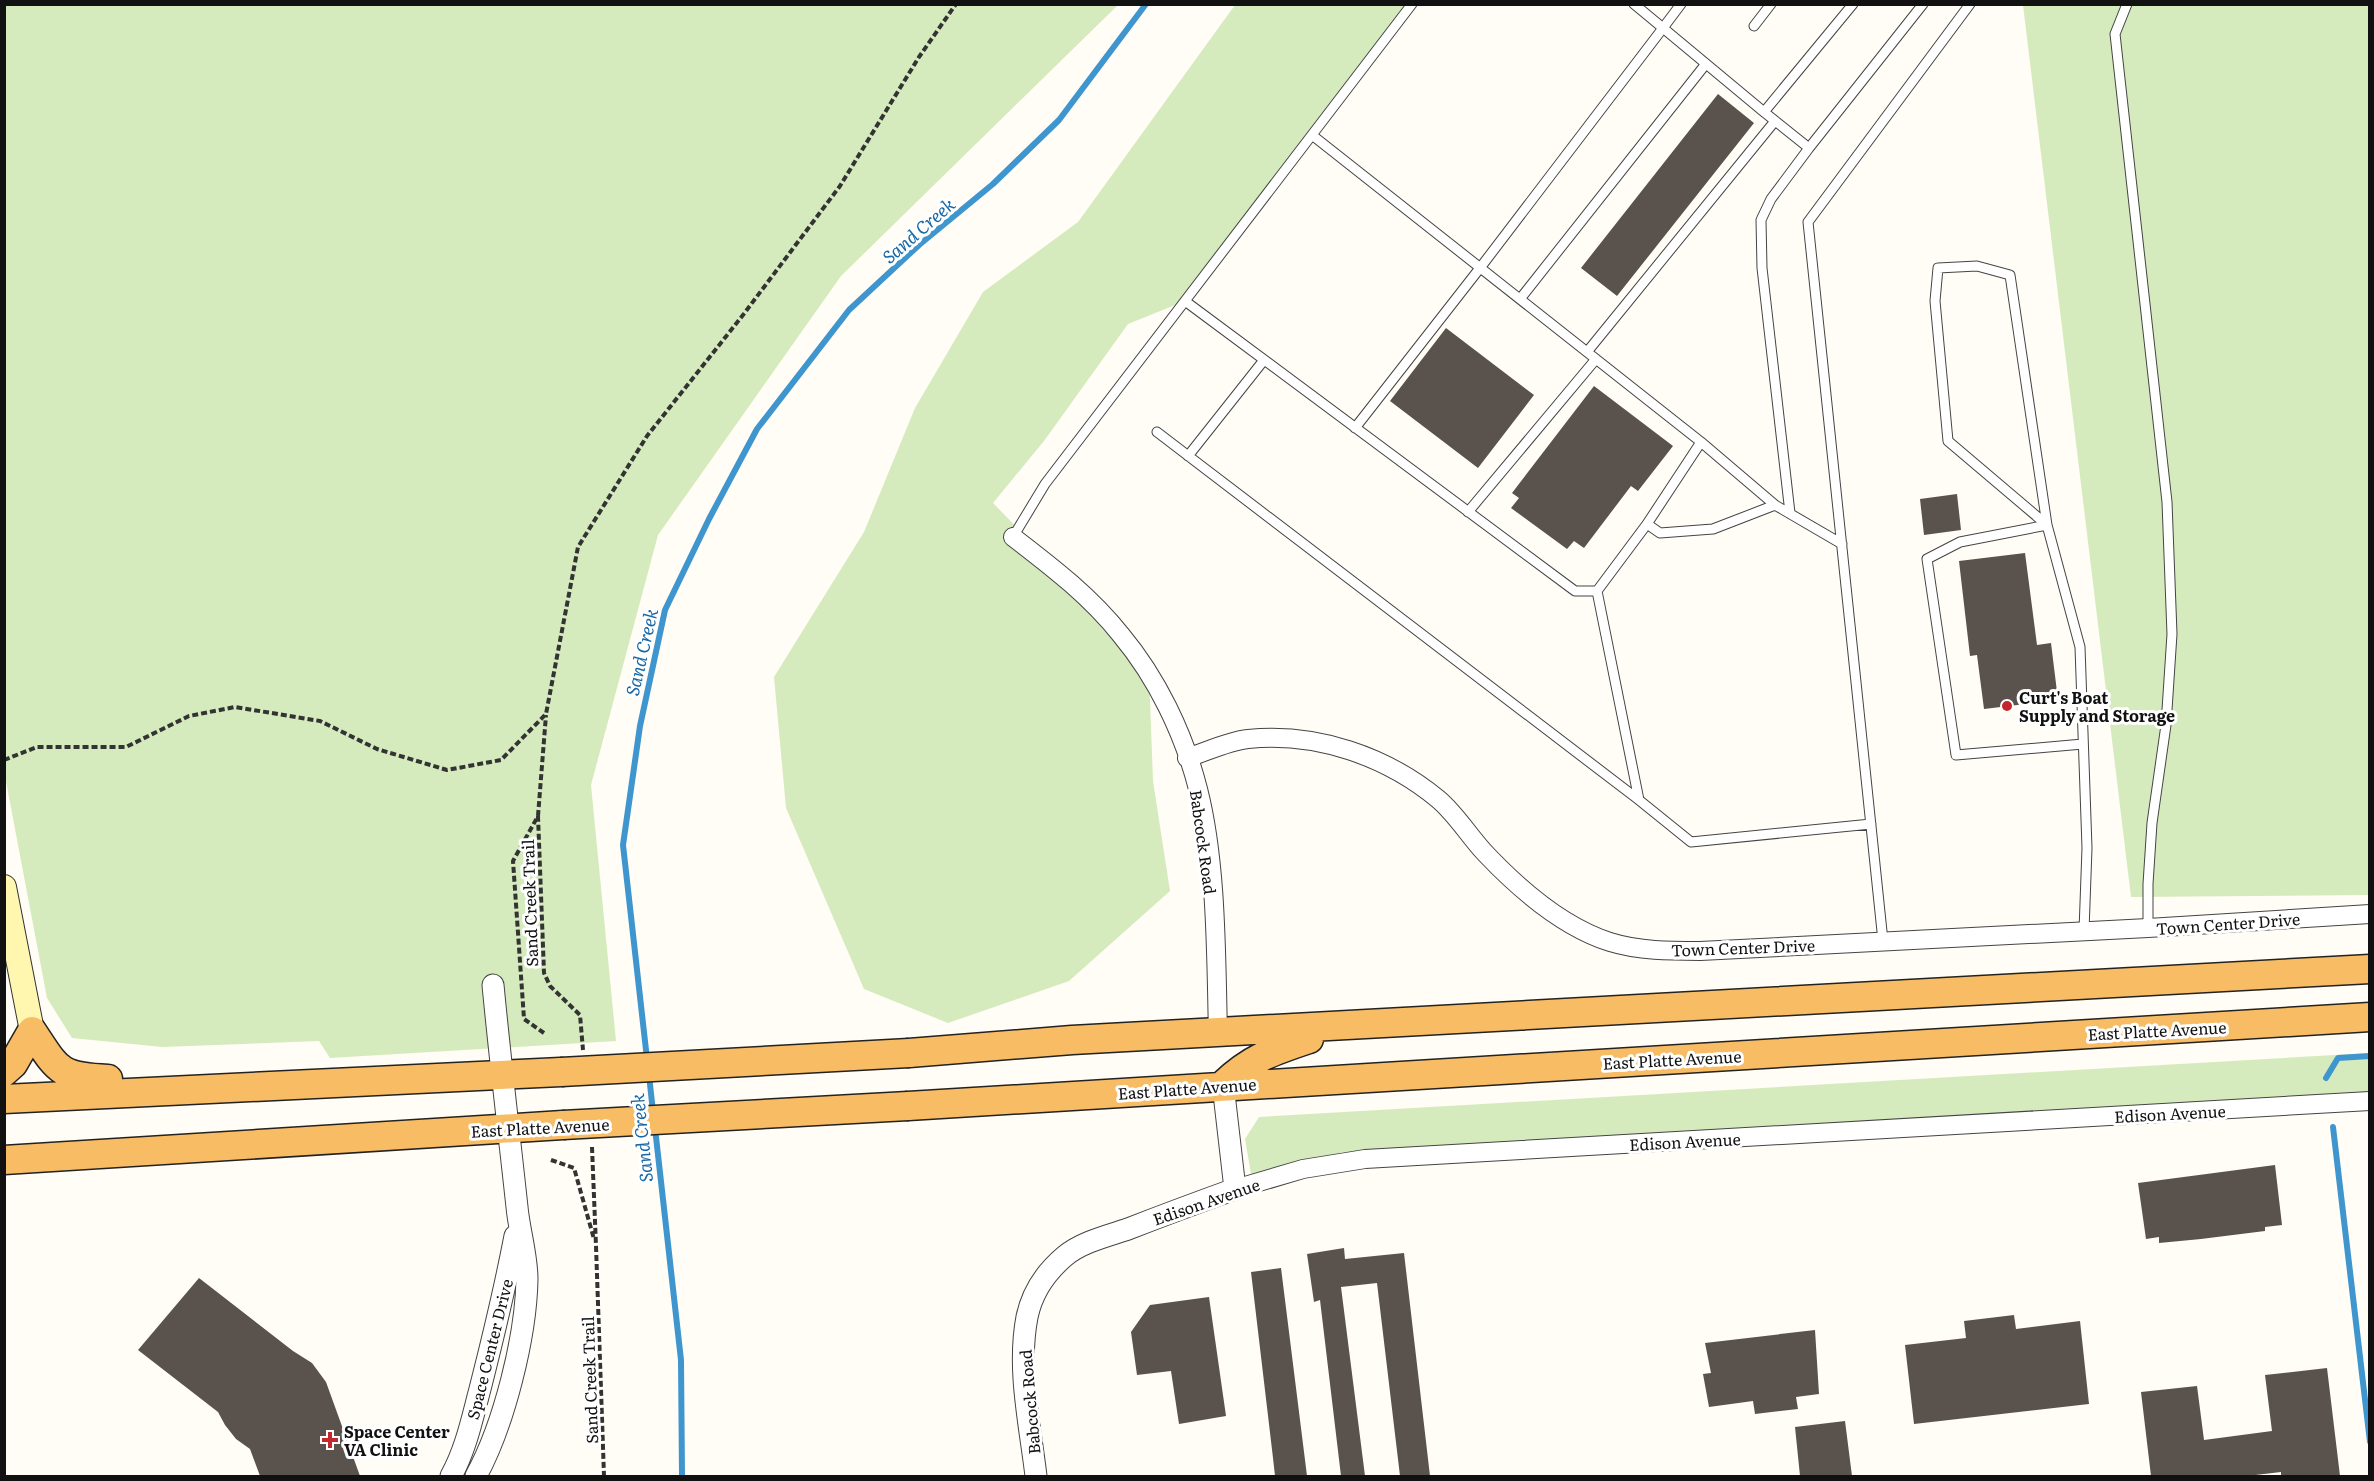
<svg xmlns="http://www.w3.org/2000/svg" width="2374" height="1481" viewBox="0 0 2374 1481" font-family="Literata,serif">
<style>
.green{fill:#d5ebbd}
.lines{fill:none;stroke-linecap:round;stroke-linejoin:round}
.stream{stroke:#3f96cf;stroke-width:6}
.building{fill:#5a524d}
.service-casing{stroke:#444;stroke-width:11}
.minor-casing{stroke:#444;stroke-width:20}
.tertiary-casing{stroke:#444;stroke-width:23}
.secondary-casing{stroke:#333;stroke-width:26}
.trunk-casing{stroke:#222;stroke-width:31}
.path{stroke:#333;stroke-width:4;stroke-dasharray:6 3;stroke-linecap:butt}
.service{stroke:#fff;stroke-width:9}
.minor{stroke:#fff;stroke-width:18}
.tertiary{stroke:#fff;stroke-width:21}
.secondary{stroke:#fff6b0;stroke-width:24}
.trunk{stroke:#f7bc64;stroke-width:28}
.trunk-bridge-casing{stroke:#222;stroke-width:31;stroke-linecap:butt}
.trunk-bridge{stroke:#f7bc64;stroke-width:28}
.poi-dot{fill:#c4262e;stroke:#fff;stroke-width:2}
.labels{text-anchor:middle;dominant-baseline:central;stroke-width:6;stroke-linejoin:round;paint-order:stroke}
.poi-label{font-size:16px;font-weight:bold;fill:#111;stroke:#fff;text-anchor:start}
.street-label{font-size:16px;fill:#111;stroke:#fff}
.water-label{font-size:18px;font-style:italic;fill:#1768a6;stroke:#fff}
</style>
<rect width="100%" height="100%" fill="#fffdf5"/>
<path class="green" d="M4,5H1118L841,276L658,535L591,785L616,1041L330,1058L319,1041L162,1047L72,1038L47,998L4,771Z
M1235,5H1412L1185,301L1128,324L1044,441L993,503L1065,577L1149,674L1153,781L1170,891L1069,981L948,1023L864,989L786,808L774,677L864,532L915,408L983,292L1078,222Z
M2023,5H2369V895L2131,897Z
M2369,1053V1095L1677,1141L1343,1152L1266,1172L1251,1174L1245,1139L1259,1117Z"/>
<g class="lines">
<path class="stream" d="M647,1059L623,845L640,726L665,610L709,519L757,429L849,310L919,245L993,184L1059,120L1146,4
M649,1075L653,1112
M2326,1078L2338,1058L2370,1056
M2333,1127L2370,1442
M655,1128L681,1360L682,1476"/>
</g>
<path class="building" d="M1718,94L1754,123L1617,296L1581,268Z
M1446,328L1534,395L1478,468L1390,401Z
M1594,386L1673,446L1638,491L1631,486L1584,548L1574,541L1567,549L1511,508L1519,498L1512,493Z
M1957,494L1961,530L1924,535L1920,499Z
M2025,553L2037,645L2051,643L2058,700L1984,709L1977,655L1970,656L1959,561Z
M2275,1165L2282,1225L2265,1227V1231L2201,1239L2159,1243V1237L2146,1239L2138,1183Z
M1344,1248L1345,1259L1404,1253L1430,1476H1400L1377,1283L1341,1287L1365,1476H1341L1320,1300L1314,1302L1307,1254Z
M1281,1268L1307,1476H1275L1273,1458L1251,1272Z
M199,1278L293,1351L312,1363L326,1382L360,1476H260L250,1449L236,1439L225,1425L218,1412L138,1350Z
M1209,1297L1226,1416L1179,1424L1171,1371L1137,1375L1131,1332L1150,1305Z
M2014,1315L2016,1329L2080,1321L2089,1404L1914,1424L1905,1345L1966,1338L1964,1321Z
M1815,1330L1819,1394L1796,1397L1798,1409L1755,1414L1753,1401L1709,1407L1703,1374L1711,1373L1705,1343Z
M2327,1368L2340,1476H2281V1472L2247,1476H2151L2141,1392L2197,1386L2204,1440L2272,1431L2265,1375Z
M1845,1421L1852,1476H1800L1795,1427Z"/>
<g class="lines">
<g class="service-casing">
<path id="service" d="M1634,4L1663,28L1681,4
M1853,4L1764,112L1809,148L1923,4
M2127,4L2115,34L2167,502L2172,634L2166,725L2152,823L2148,884V928
M1754,26L1771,4
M1520,299L1705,65
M1185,301L1575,591H1597L1647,524L1701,442L1312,135
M1587,352L1775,121
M1355,428L1480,268L1663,28L1764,112
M1157,432L1639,800L1597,591
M1701,442L1775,505
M1188,456L1264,360
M1468,512L1596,359
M1790,513L1762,268L1761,220L1771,199L1809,148
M1647,524L1660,533L1713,529L1775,505L1842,544
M2047,525L1948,441L1935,301L1938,268L1977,266L2010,275L2047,525L2080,647L2087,848L2084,931
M2047,525L1960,542L1927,559L1956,755L2083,744
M1013,537L1045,484L1412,4
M1639,800L1691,842L1871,824
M1883,941L1808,222L1970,4"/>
</g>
<g class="minor-casing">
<path id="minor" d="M1013,537C1052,567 1090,596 1121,635C1157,678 1184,734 1198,789C1217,863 1216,957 1218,1034
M1187,758C1206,752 1228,741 1248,739C1316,732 1386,756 1438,799C1456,814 1469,836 1485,853C1519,889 1563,927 1610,942C1639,951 1670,951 1700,951L2148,928L2370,914
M1235,1189L1303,1169L1365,1159L2370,1101"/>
</g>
<g class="tertiary-casing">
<path id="tertiary" d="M451,1476C466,1449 472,1419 480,1389C493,1338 505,1288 515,1236
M476,1476C504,1425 526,1337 527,1279C527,1255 519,1230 517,1207C509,1133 500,1059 493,985
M1036,1476C1030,1425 1017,1369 1027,1317C1032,1293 1046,1272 1065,1256C1082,1242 1107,1236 1128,1229C1164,1215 1199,1202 1235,1189L1223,1085"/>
</g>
<g class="secondary-casing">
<path id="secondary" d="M4,887L32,1031"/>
</g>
<g class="trunk-casing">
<path id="trunk" d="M909,1053L1072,1040L2370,969
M4,1072L13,1064L32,1031C58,1070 58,1077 108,1079
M1223,1085C1251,1058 1273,1051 1309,1039
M4,1099L561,1072
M908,1106L2370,1017
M4,1160L563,1125"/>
</g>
<path class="path" d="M4,760L37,747H126L189,716L235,707L320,721L377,749L447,770L501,760L546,714L578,547L647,436L743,315L840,186L919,57L956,4
M538,816L546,715
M544,1033L524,1019L513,861L538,816L544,973L550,986L580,1015L583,1050
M592,1147L596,1246
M551,1160L574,1168L594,1239
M596,1246L604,1476"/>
<use href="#service" class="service"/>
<use href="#minor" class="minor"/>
<use href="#tertiary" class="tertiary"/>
<use href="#secondary" class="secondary"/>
<use href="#trunk" class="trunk"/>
<g class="trunk-bridge-casing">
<path id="trunk-bridge" d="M561,1072L909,1053
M563,1125L908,1106"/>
</g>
<use href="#trunk-bridge" class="trunk-bridge"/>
</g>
<g class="poi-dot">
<circle cx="2007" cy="706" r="6"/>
<path d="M327 1431h6v6h6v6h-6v6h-6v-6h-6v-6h6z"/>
</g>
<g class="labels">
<g class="poi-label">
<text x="2019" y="697">Curt's Boat<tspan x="2019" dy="18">Supply and Storage</tspan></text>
<text x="344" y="1431">Space Center<tspan x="344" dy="18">VA Clinic</tspan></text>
</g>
<g class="street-label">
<text transform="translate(1204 842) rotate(82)">Babcock Road</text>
<text transform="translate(529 903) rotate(-92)">Sand Creek Trail</text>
<text transform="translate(2228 923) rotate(-4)">Town Center Drive</text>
<text transform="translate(1743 947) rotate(-2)">Town Center Drive</text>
<text transform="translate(2157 1030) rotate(-3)">East Platte Avenue</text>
<text transform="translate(1672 1059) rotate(-3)">East Platte Avenue</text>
<text transform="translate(1187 1088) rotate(-4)">East Platte Avenue</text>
<text transform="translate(2170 1113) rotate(-3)">Edison Avenue</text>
<text transform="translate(540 1127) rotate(-3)">East Platte Avenue</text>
<text transform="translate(1685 1141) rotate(-3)">Edison Avenue</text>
<text transform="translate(1206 1201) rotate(-19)">Edison Avenue</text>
<text transform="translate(489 1349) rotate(-76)">Space Center Drive</text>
<text transform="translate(589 1380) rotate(-92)">Sand Creek Trail</text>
<text transform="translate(1029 1402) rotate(-95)">Babcock Road</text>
</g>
<g class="water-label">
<text transform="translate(918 230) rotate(-41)">Sand Creek</text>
<text transform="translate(641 652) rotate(-77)">Sand Creek</text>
<text transform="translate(641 1138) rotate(-96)">Sand Creek</text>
</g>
</g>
<rect width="2374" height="1481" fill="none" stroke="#111111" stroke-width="12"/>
</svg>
